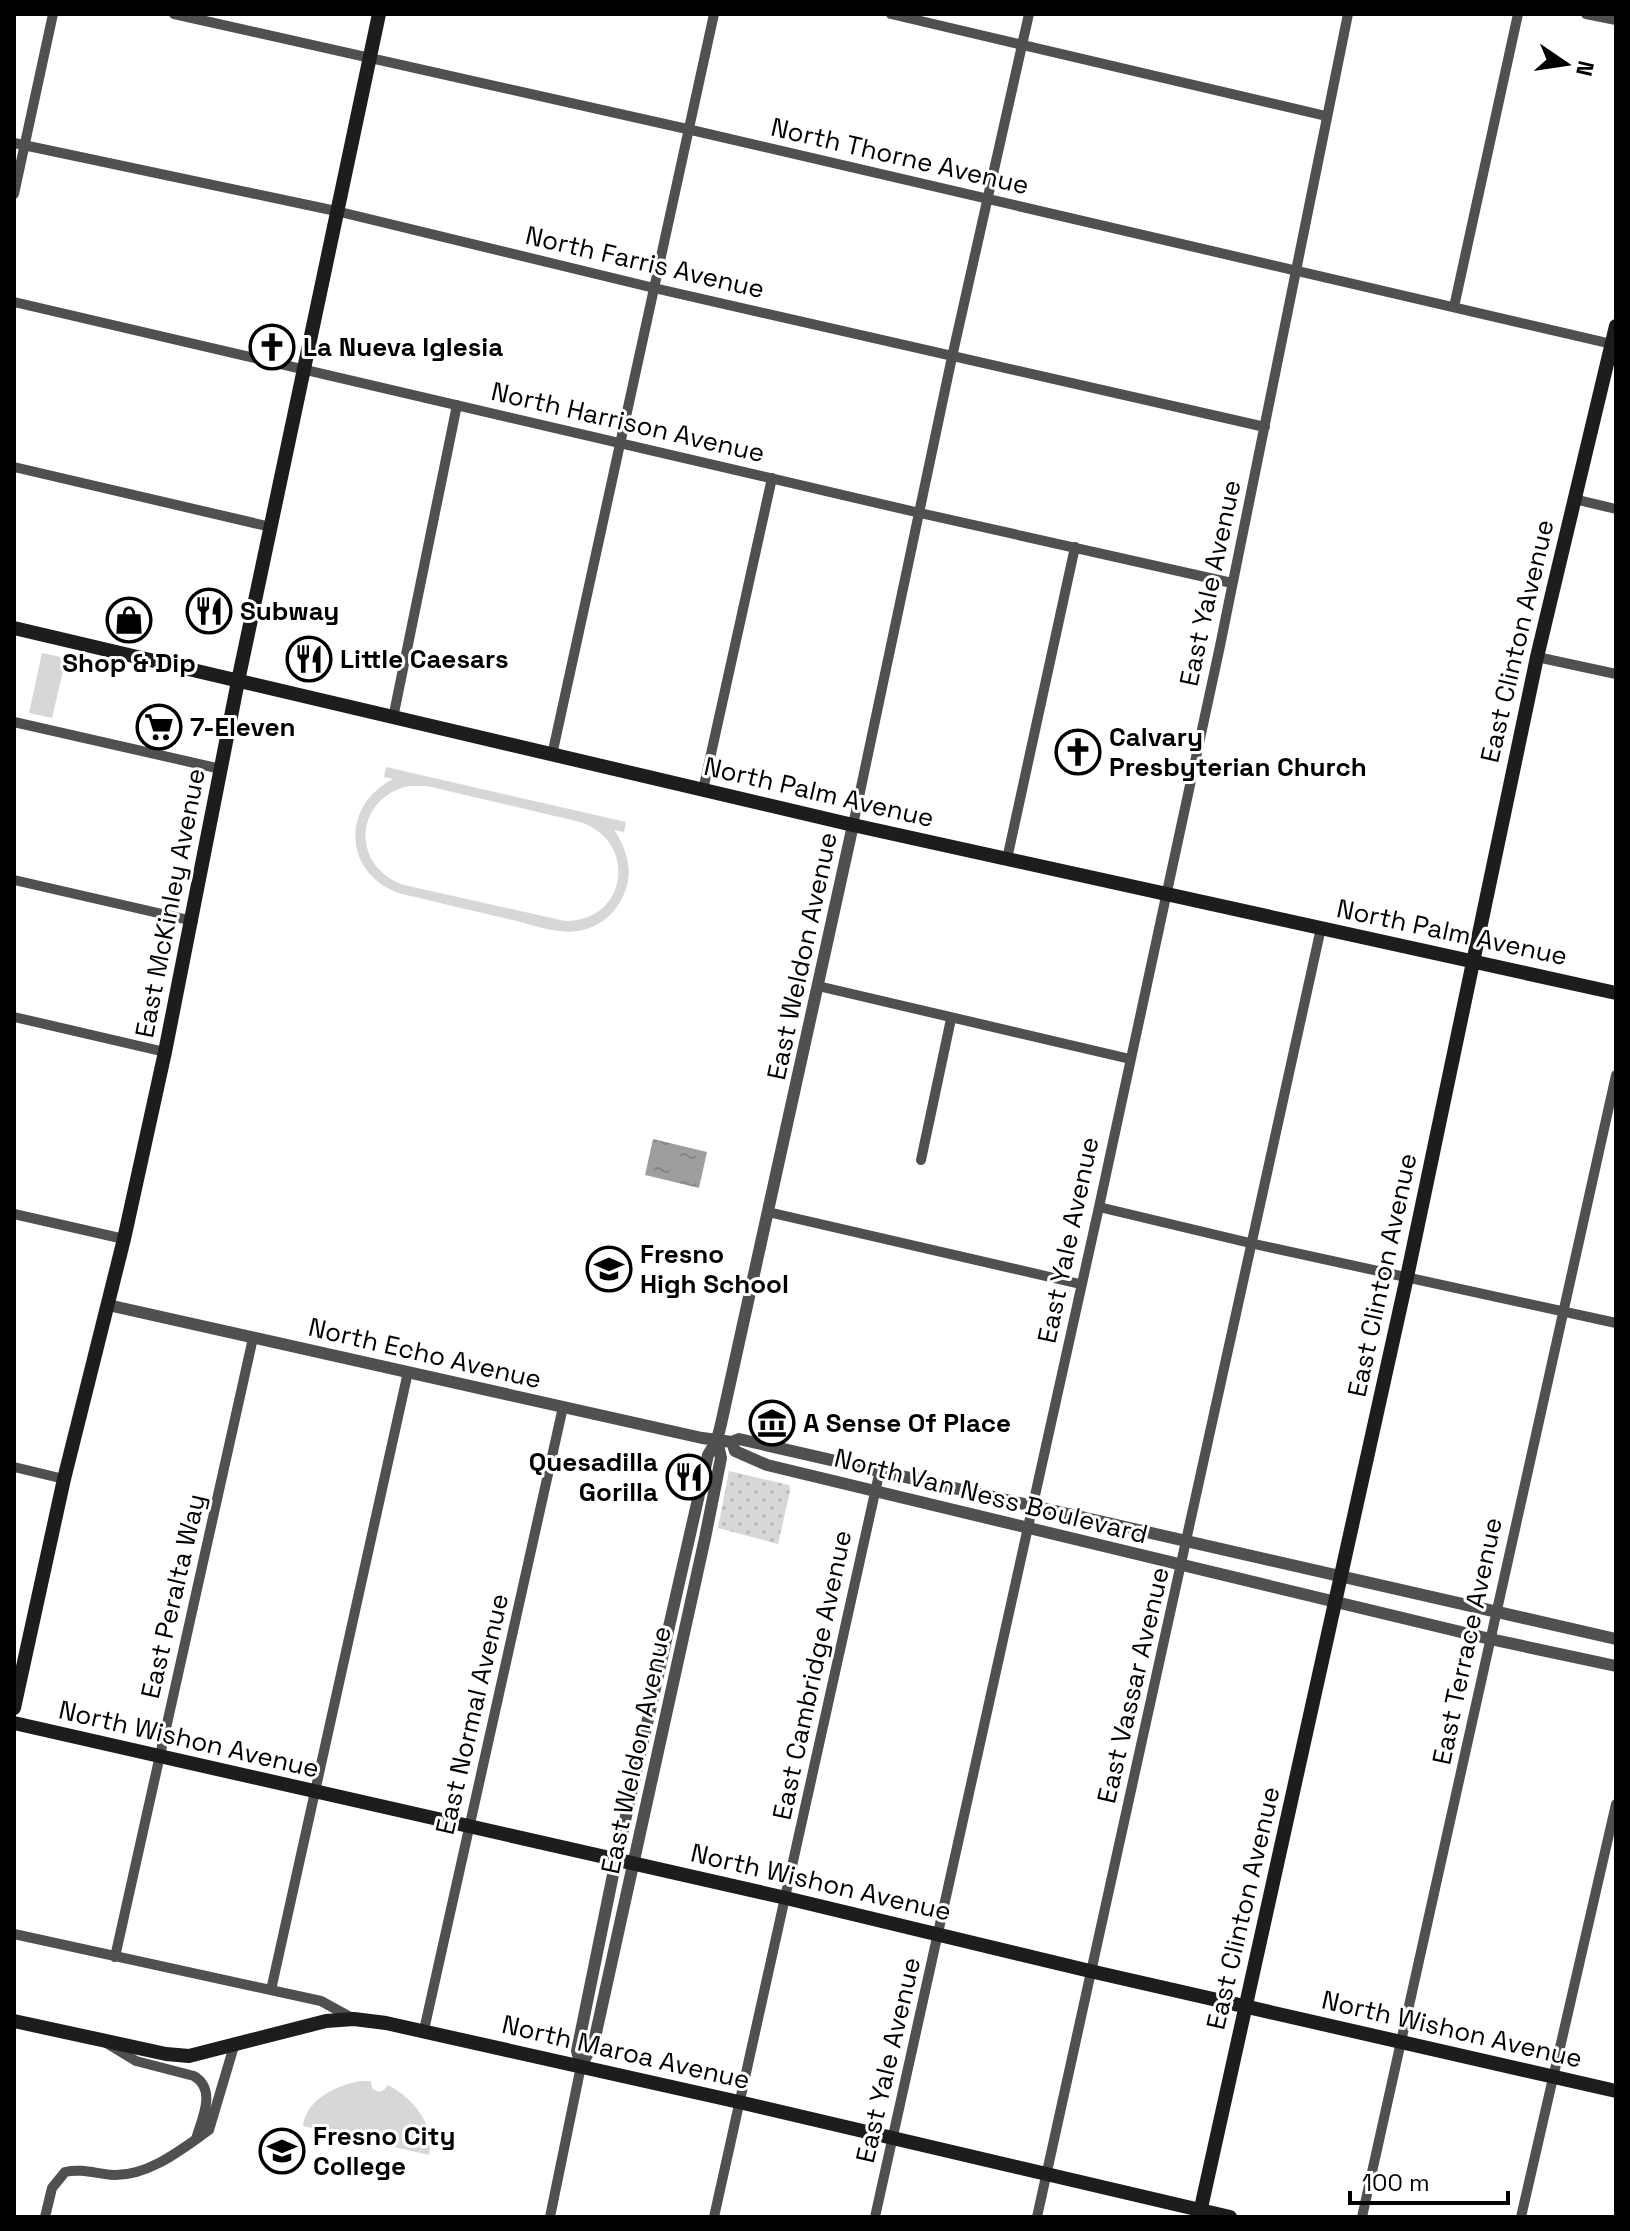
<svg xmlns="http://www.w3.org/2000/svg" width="1630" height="2231" viewBox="0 0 1630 2231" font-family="'Space Grotesk',sans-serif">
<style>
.green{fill:#d7d7d7;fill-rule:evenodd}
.park{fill:url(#park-dots)}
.water{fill:url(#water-ripples)}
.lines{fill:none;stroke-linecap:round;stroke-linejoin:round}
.minor{stroke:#505050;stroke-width:10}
.tertiary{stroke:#505050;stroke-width:12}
.secondary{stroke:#1d1d1d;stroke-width:14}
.labels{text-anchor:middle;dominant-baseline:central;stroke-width:6;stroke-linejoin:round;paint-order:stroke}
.street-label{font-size:26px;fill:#000;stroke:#fff}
.poi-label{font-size:26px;font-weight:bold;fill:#000;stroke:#fff;text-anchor:start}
</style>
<defs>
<pattern id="park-dots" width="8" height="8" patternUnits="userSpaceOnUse" patternTransform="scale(2)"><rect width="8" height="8" fill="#d7d7d7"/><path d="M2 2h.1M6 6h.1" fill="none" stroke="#b7b7b7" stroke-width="1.8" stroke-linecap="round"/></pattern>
<pattern id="water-ripples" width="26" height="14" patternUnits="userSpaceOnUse" patternTransform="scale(2)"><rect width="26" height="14" fill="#9e9e9e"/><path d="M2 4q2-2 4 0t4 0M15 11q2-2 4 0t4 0" fill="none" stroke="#868686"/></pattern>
</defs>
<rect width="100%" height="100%" fill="#fff"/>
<path class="green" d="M42,653L66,658L52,718L29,713Z
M386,767L626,822L624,832L614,830C627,849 634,872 624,894C616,914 598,928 578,931C557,934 536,926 517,921C478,912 440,903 402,894C344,876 339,807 393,779L384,777ZM409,786H427L580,822C639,841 627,922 565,921L404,885C350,867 354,798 409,786Z
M361,2081H371L372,2088L378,2092L384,2090L388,2085C413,2098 436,2125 429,2155L303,2126C306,2099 337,2085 361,2081Z"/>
<path class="park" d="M729,1471L789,1485L790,1491L778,1544L718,1528Z"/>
<path class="water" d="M653,1139L707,1152L699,1188L645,1175Z"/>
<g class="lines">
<path class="minor" d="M174,14L687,129L1616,345
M891,14L1326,116
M1586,14L1616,20
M14,143L336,211L654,288L1265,427
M14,194L53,14
M14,302L920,513L1232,583
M1454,307L1518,14
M14,467L271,527
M1574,499L1616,509
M1537,657L1616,674
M393,718L457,405
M14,722L221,769
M552,755L714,14
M703,790L772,478
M853,825L952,357L1029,14
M1007,859L1075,547
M14,880L193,921
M818,986L1130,1059
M14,1017L165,1052
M921,1160L951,1019
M1099,1207L1250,1243L1616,1323
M768,1212L1080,1284
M14,1214L124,1239
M14,1467L64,1479
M14,1934L321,2001L352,2018
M115,1957L253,1338
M271,1990L408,1372
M424,2030L563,1407
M108,2044L136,2061L194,2076C217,2090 202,2118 196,2139
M45,2217L52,2188L65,2172C82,2168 97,2174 114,2175C149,2176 182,2149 209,2130L234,2046
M550,2217L581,2066
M714,2217L880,1470
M875,2217L1099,1207L1220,646L1348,14
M1037,2217L1321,928
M1362,2217L1616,1075
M1521,2217L1616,1804"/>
<path class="tertiary" d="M108,1305L702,1438L732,1442L739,1439L1616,1639
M732,1442L735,1451L767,1465L1490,1639L1616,1666
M581,2066L577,2051L616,1860L708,1455L717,1440L721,1424L853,825
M581,2066L594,2042L705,1538L721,1458L717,1440"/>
<path class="secondary" d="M14,628L853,825L1616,993
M14,1708L64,1479L124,1239L165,1052L238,681L379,14
M14,1723L786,1898L1090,1971L1616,2091
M14,2021L166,2054L189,2056L326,2021L354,2019L386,2023L739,2102L1230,2217
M1199,2217L1407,1277L1537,657L1616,326"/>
</g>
<defs>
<g id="church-ring" transform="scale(2.3)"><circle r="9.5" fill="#fff" stroke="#000" stroke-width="1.5"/><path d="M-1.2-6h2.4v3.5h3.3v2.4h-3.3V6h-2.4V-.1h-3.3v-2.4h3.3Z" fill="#000"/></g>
<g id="restaurant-ring" transform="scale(2.3)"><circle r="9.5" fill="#fff" stroke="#000" stroke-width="1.5"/><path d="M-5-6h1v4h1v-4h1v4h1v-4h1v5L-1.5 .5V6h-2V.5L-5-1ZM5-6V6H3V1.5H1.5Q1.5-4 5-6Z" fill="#000"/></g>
<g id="shop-ring" transform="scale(2.3)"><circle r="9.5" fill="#fff" stroke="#000" stroke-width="1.5"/><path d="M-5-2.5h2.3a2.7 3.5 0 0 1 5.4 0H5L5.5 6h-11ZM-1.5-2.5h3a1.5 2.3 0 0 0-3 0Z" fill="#000"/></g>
<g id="supermarket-ring" transform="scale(2.3)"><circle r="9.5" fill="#fff" stroke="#000" stroke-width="1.5"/><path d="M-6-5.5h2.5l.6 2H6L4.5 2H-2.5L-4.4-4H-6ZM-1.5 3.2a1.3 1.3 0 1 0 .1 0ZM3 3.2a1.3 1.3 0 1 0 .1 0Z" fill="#000"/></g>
<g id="school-ring" transform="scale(2.3)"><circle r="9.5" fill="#fff" stroke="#000" stroke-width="1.5"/><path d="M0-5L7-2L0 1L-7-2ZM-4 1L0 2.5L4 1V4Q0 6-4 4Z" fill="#000"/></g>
<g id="museum-ring" transform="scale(2.3)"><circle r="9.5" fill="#fff" stroke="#000" stroke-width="1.5"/><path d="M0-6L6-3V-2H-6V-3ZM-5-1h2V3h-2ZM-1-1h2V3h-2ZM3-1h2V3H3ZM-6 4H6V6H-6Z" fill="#000"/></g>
<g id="university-ring" transform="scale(2.3)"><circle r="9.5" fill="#fff" stroke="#000" stroke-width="1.5"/><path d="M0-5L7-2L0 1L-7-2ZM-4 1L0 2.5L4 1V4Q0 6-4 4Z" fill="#000"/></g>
</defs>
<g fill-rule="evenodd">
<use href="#church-ring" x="272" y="347"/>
<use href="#restaurant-ring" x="209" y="611"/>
<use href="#shop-ring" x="129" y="620"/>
<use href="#restaurant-ring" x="309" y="659"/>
<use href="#supermarket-ring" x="159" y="727"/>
<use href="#church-ring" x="1078" y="752"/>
<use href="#school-ring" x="609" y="1269"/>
<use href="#museum-ring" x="772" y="1423"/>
<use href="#restaurant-ring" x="689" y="1477"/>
<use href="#university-ring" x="282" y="2151"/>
</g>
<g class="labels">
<g class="street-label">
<text transform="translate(900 156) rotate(13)">North Thorne Avenue</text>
<text transform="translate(645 262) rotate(13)">North Farris Avenue</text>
<text transform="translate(628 422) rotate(13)">North Harrison Avenue</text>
<text transform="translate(1210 583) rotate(-78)">East Yale Avenue</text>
<text transform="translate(1517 641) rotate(-77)">East Clinton Avenue</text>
<text transform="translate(819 792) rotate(13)">North Palm Avenue</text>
<text transform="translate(170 903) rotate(-79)">East McKinley Avenue</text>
<text transform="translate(1452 932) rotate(12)">North Palm Avenue</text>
<text transform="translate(802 956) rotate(-78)">East Weldon Avenue</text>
<text transform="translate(1068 1240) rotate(-78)">East Yale Avenue</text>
<text transform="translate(1382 1275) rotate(-78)">East Clinton Avenue</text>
<text transform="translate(425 1353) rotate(13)">North Echo Avenue</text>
<text transform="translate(991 1496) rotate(14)">North Van Ness Boulevard</text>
<text transform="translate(173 1596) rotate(-77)">East Peralta Way</text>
<text transform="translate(1467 1641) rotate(-78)">East Terrace Avenue</text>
<text transform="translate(812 1675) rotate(-78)">East Cambridge Avenue</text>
<text transform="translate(1133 1685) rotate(-77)">East Vassar Avenue</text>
<text transform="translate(472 1714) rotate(-77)">East Normal Avenue</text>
<text transform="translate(189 1739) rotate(13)">North Wishon Avenue</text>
<text transform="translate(636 1750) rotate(-78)">East Weldon Avenue</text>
<text transform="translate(821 1882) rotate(13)">North Wishon Avenue</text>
<text transform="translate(1243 1908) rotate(-77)">East Clinton Avenue</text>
<text transform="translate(1452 2029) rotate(13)">North Wishon Avenue</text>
<text transform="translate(626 2052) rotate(13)">North Maroa Avenue</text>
<text transform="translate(888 2060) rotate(-77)">East Yale Avenue</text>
</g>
<g class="poi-label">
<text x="303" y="347">La Nueva Iglesia</text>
<text x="240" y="611">Subway</text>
<text x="340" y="659">Little Caesars</text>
<text x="129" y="663" text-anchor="middle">Shop &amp; Dip</text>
<text x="190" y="727">7-Eleven</text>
<text x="1109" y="737">Calvary<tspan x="1109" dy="30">Presbyterian Church</tspan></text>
<text x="640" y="1254">Fresno<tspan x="640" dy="30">High School</tspan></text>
<text x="803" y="1423">A Sense Of Place</text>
<text x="658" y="1462" text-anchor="end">Quesadilla<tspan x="658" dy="30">Gorilla</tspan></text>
<text x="313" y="2136">Fresno City<tspan x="313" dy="30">College</tspan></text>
</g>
</g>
<rect width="1630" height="2231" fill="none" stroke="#000000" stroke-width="32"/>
<g transform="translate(1566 64) rotate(103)" stroke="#ffffff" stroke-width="6" paint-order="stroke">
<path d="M0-6L14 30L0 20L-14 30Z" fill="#000000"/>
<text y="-12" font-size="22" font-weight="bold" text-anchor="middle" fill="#000000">N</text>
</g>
<path d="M1350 2191v12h158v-12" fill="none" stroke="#000000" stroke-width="4"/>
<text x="1362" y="2191" font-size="24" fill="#000000" stroke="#ffffff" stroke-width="6" paint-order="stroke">100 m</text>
</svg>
